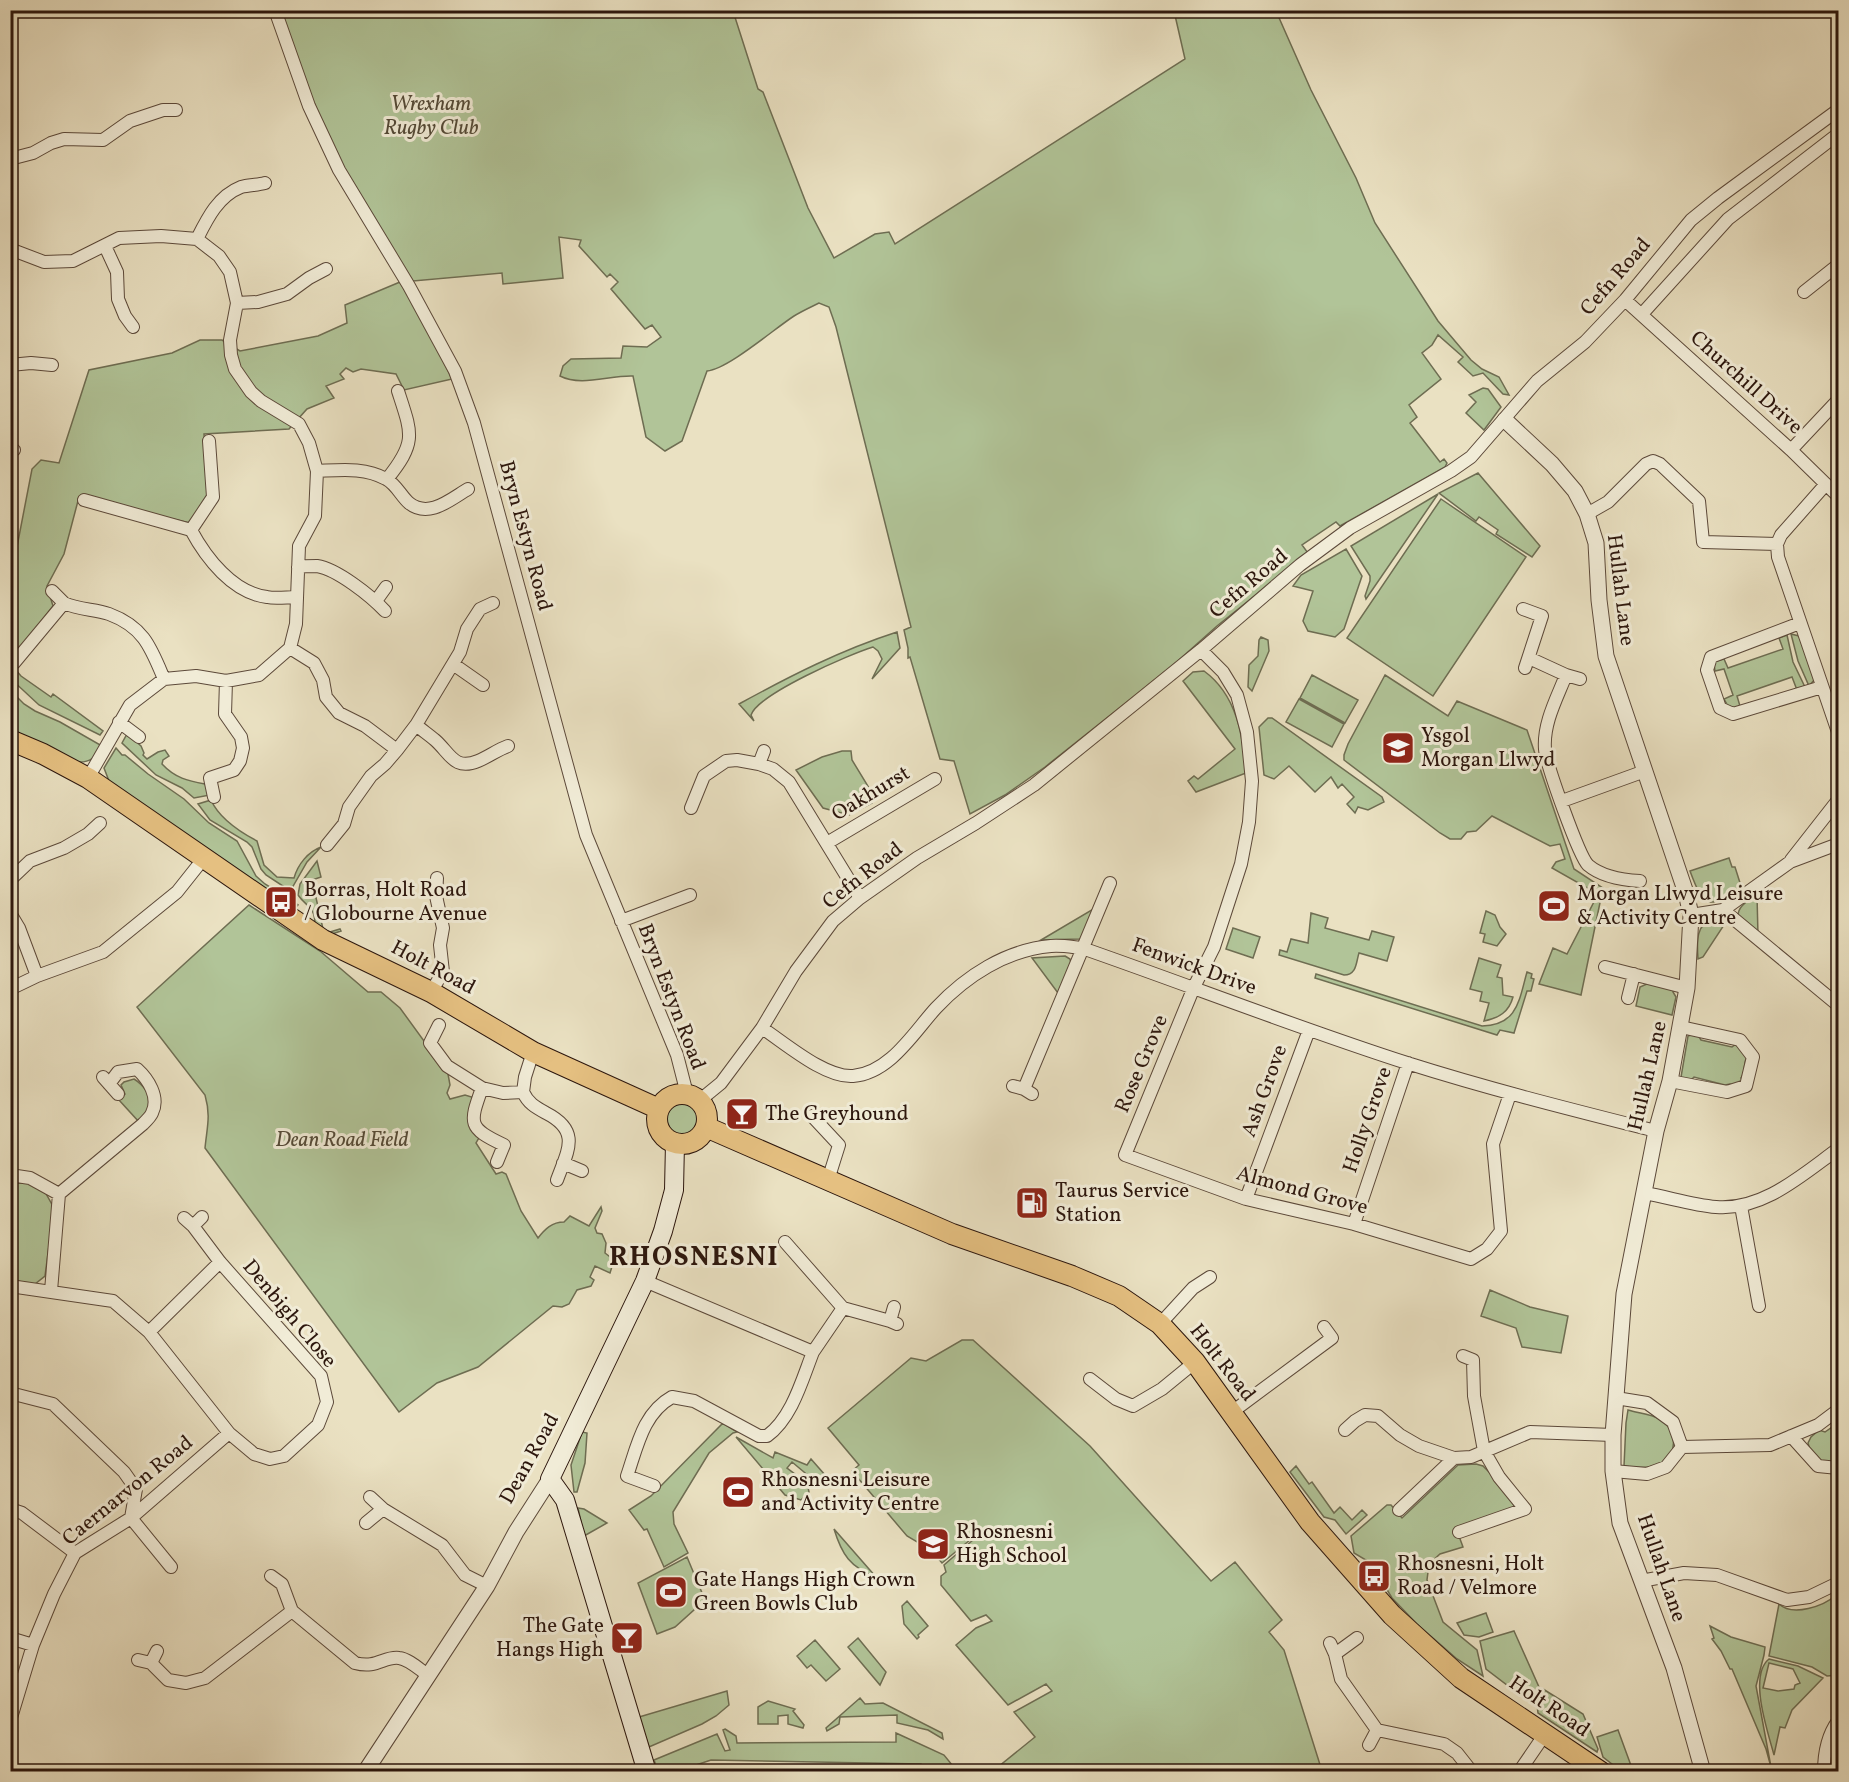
<svg xmlns="http://www.w3.org/2000/svg" width="1849" height="1782" viewBox="0 0 1849 1782" font-family="Vollkorn,serif">
<style>
.green{fill:#b1c498;stroke:#6e6d52;stroke-width:1.5;fill-rule:evenodd}
.lines{fill:none;stroke-linecap:round;stroke-linejoin:round}
.minor-casing{stroke:#5c493a;stroke-width:14}
.tertiary-casing{stroke:#5c493a;stroke-width:17}
.secondary-casing{stroke:#2c160d;stroke-width:20}
.primary-casing{stroke:#2c160d;stroke-width:22}
.minor{stroke:#f1ecd7;stroke-width:12}
.tertiary{stroke:#f1ecd7;stroke-width:15}
.secondary{stroke:#f1ecd7;stroke-width:18}
.primary{stroke:#e5c081;stroke-width:20}
.labels{text-anchor:middle;dominant-baseline:central;stroke-width:6;stroke-linejoin:round;paint-order:stroke}
.park-label{font-size:21px;font-style:italic;fill:#544a37;stroke:#f1ecd7}
.street-label{font-size:21px;fill:#2c160d;stroke:#f1ecd7}
.poi-label{font-size:21px;fill:#2c160d;stroke:#f1ecd7;text-anchor:start}
.district-label{font-size:27px;font-weight:bold;letter-spacing:1.5px;fill:#2c160d;stroke:#f1ecd7}
</style>
<rect width="100%" height="100%" fill="#eae1c2"/>
<filter id="stains"><feTurbulence type="fractalNoise" baseFrequency=".00333" numOctaves="4"/><feColorMatrix values="0 0 0 0 .2 0 0 0 0 .09 0 0 0 0 .02 0 0 0 .5 -.17"/></filter>
<radialGradient id="worn" r=".72"><stop offset=".6" stop-color="#630" stop-opacity="0"/><stop offset="1" stop-color="#630" stop-opacity=".3"/></radialGradient>
<path class="green" d="M275,11H733L758,89L763,92L808,208L834,258L875,234L889,232L895,244L1185,59L1174,11H1276L1311,90L1356,178L1375,223L1438,321L1471,360L1482,369L1499,377L1509,395L1503,394L1483,373L1473,376L1458,362L1463,357L1438,335L1432,345L1422,353L1441,379L1409,405L1417,417L1410,423L1440,462L1444,459L1447,463L1445,467L1340,526L1336,522L1302,545L1308,553L1217,626L1171,667L1045,767L1005,795L970,814L954,761L940,759L910,657L908,658V648L904,630L911,627L836,327L829,307L819,303C811,307 802,311 794,316C774,329 728,369 707,371L682,441L665,451L646,437L633,376C610,375 581,387 560,376L563,366L571,359L621,358L623,346L647,347L661,337L652,325L645,329L611,289L618,282L610,274L607,277L579,246L581,240L559,237L563,278L503,284L502,273L413,281L339,170Z
M400,282L425,324L452,379L404,390L396,374L361,369L353,372L346,368L340,374L344,379L326,386L334,398L307,409L289,429L204,434L208,493L201,512L190,523L79,497L64,554L47,586L53,606L11,660V553L16,552L32,469L41,460L59,463L89,370L172,353L200,340H222L240,351L318,336L347,323L345,305Z
M1483,388L1488,389L1501,407L1484,430L1466,413L1476,402L1469,395Z
M1478,473L1540,546L1532,557L1496,534L1498,530L1479,517L1476,521L1439,493Z
M1438,494L1366,599L1365,596L1370,581V576L1351,546Z
M1441,499L1526,557L1433,696L1347,638Z
M1346,549L1362,576L1344,629L1335,637L1308,631L1303,621L1313,591L1293,586L1301,575Z
M897,632L900,648L872,679L882,659L878,651L873,647C850,654 758,694 751,715L754,721L739,704C790,676 841,650 897,632Z
M1791,634L1799,636L1815,679L1809,686L1798,661Z
M1787,635L1793,662L1805,687L1797,690L1792,677L1737,696L1740,706L1736,708L1728,706L1724,699L1733,695L1724,669L1715,671L1714,664L1716,661L1724,659L1728,668L1783,649L1779,638Z
M1261,637L1268,640L1269,651L1252,691L1248,687L1249,665L1258,656L1259,640Z
M10,668L15,669L21,676L51,697L53,694L103,731L100,735L39,705L11,679Z
M1204,671C1237,695 1243,736 1246,773L1196,792L1188,781L1194,776L1198,779L1235,749L1183,681L1193,672Z
M1312,675L1358,700L1345,723L1300,698Z
M1385,675L1448,716L1457,701L1527,730L1574,869L1603,888L1581,995L1539,984L1553,948L1567,954L1598,894L1552,868L1556,862L1565,859L1560,844L1550,846L1492,816L1476,831L1467,832L1461,839H1450L1440,833L1344,760V755L1348,744Z
M10,690L24,704L35,711L60,722L102,746C95,757 91,763 77,762L11,731Z
M1299,699L1344,724L1332,747L1286,722Z
M1268,718H1272L1382,797L1384,802L1368,810L1358,807L1355,813L1347,804L1354,797L1342,784L1338,788L1331,777L1315,792L1289,766L1274,779L1264,775L1259,727Z
M127,734L141,746L144,753L143,755L147,759L158,752L165,750L169,756L163,760L162,764C175,778 188,781 205,784L210,795L194,798L182,788L156,775L122,743Z
M116,748L122,755H125L148,774L184,799L209,823L237,841L256,876L265,884L298,905L293,910L109,781L104,768Z
M842,751H851L852,760L874,796L872,803L849,815L823,808L796,770L822,757Z
M211,800C219,818 240,832 257,841L264,865L277,877L294,878C298,864 308,852 321,847L307,862L292,888L289,890L266,875L261,869L252,847L247,842L210,820L198,804Z
M1729,858L1732,867H1735L1741,886C1709,910 1704,909 1690,871Z
M317,861L321,877L312,880L323,929L330,932L340,929L341,931L329,935L315,923C314,905 307,908 298,895L300,884Z
M1757,895L1758,936L1738,916C1738,905 1749,901 1757,895Z
M249,905L320,951L368,992H381L400,1008L448,1074L450,1085L447,1093L450,1099L465,1095L475,1098L480,1136L476,1143L496,1174L502,1172L506,1174L521,1211L538,1238C545,1229 552,1222 564,1222L570,1216L589,1226L601,1207L602,1211L595,1228L597,1233L602,1234L606,1243L605,1253L614,1260L610,1273L595,1266L590,1277L594,1280L591,1286L577,1290L569,1304L562,1307L553,1306L478,1367L437,1383L399,1412L205,1148C207,1127 211,1116 205,1095L137,1007Z
M1095,908L1083,936L1080,939L1041,940Z
M1486,911L1495,915L1500,927L1506,934L1497,946L1483,942L1485,934L1480,933Z
M1311,913L1328,918L1325,928L1369,940L1372,931L1394,937L1387,961L1359,953C1356,962 1357,975 1344,975L1279,955L1280,950L1287,952L1291,939L1308,943Z
M1714,918L1726,922L1703,957L1698,959C1697,943 1695,924 1714,918Z
M1233,928L1260,937L1253,958L1226,949Z
M1065,956L1070,959L1071,963L1058,993L1032,958Z
M1479,958L1501,965L1497,977L1502,978L1503,995L1513,997C1509,1012 1499,1018 1484,1021L1489,1003L1480,1001L1482,992L1470,989Z
M1527,972L1532,974L1531,978L1534,979L1531,991H1527L1514,1033L1500,1030L1497,1035L1315,978L1316,974L1482,1026C1518,1025 1519,1000 1527,972Z
M1649,983L1673,989V992L1676,997L1672,1015L1636,1006L1640,987Z
M1691,1035H1698L1701,1040L1732,1047L1736,1044L1747,1057C1743,1063 1746,1071 1741,1078L1743,1081L1735,1086L1730,1084L1725,1085L1694,1077L1690,1081L1681,1077L1688,1036Z
M134,1079C144,1085 154,1098 149,1110C147,1115 143,1119 140,1123L119,1100L125,1094L121,1085L124,1082Z
M667 1119a16 16 0 1 1 32 0a16 16 0 1 1-32 0Z
M10,1183H28L45,1192L54,1208L45,1276L35,1284L11,1280Z
M1490,1290L1530,1307L1568,1316L1561,1353L1522,1347L1516,1328L1481,1316Z
M962,1340H973L1090,1446L1211,1581L1235,1562L1282,1620L1269,1632L1284,1650L1322,1771H993L1035,1737L1014,1712L1052,1691L1046,1684L1008,1705L956,1645L976,1628L992,1621L986,1615L971,1621L941,1585V1576L946,1572L944,1565L988,1527L987,1526L942,1563L931,1550L907,1536L852,1471L859,1465L828,1428L911,1358L926,1361Z
M1628,1410C1638,1413 1651,1414 1660,1419C1676,1429 1679,1453 1662,1463C1651,1469 1636,1468 1624,1466L1626,1423Z
M723,1423L737,1432L733,1433L709,1453L673,1512L674,1524L688,1553L664,1567L647,1529L644,1530L629,1510L651,1496Z
M1838,1423V1465L1822,1461L1811,1454L1808,1443L1811,1437L1819,1430L1825,1432Z
M582,1432L587,1433L585,1463L577,1492H574L571,1465Z
M736,1437L773,1458L775,1452L807,1465L811,1459L825,1475L816,1482L792,1462L787,1468L807,1483L809,1492L801,1500L785,1495Z
M1476,1464L1483,1466L1490,1473H1492L1514,1505V1508L1456,1528L1463,1547L1440,1554L1429,1564L1427,1580L1443,1622L1477,1650L1483,1676L1457,1659L1417,1624L1392,1598L1371,1563L1354,1553L1351,1536L1387,1505H1391L1402,1518L1458,1465Z
M1296,1466L1309,1484L1312,1482L1334,1513L1340,1507L1352,1520L1362,1510L1367,1515L1346,1534L1335,1520L1324,1517L1290,1472Z
M578,1508L584,1509L607,1523L584,1536Z
M834,1529L876,1577C850,1567 842,1555 834,1529Z
M687,1557L705,1600L675,1627L657,1634L638,1583Z
M1836,1595L1838,1601V1675L1827,1676L1812,1667L1769,1656L1779,1604C1793,1617 1824,1606 1836,1595Z
M907,1601L928,1626L918,1635L919,1637L917,1639L904,1624L902,1606Z
M1486,1613L1493,1632L1479,1637L1464,1635L1457,1623Z
M1710,1626L1731,1637L1765,1647L1764,1655L1756,1686L1771,1767L1766,1749L1732,1669H1730L1721,1651L1712,1639L1714,1638Z
M1514,1631L1539,1687L1532,1692L1533,1705L1486,1669L1480,1641Z
M858,1638L886,1672L880,1685L848,1647Z
M815,1640L840,1669L826,1681L811,1665L807,1668L797,1656Z
M1769,1659L1798,1666L1823,1678L1792,1710L1785,1728L1780,1727L1774,1755C1768,1732 1748,1676 1769,1659ZM1769,1663L1793,1669L1800,1683L1795,1685L1794,1689L1778,1691L1763,1688Z
M1543,1689L1583,1714L1598,1749L1597,1752L1538,1713L1536,1696Z
M727,1691L729,1705L716,1716L702,1724L649,1747L639,1717Z
M860,1698L865,1704L883,1703L942,1733L943,1739L928,1730L897,1723V1715L840,1717L839,1724L827,1731L826,1728Z
M768,1701L795,1709L793,1711L804,1725L803,1728L788,1724V1715L778,1716V1724H758V1707Z
M725,1729L736,1736L737,1743L896,1742V1733L944,1755L957,1771H922L921,1764L711,1760L678,1771H658L654,1760L717,1734L725,1751L730,1750L723,1730Z
M1618,1730L1633,1771H1621L1603,1757L1597,1737Z"/>
<g class="lines">
<g class="minor-casing">
<path id="minor" d="M275,10L309,106L339,170L409,286L455,371L474,423L586,835L677,1055L687,1094
M10,159L33,153L51,143L64,139L103,140L130,121L163,110H176
M197,239C207,219 218,196 241,187C248,185 258,185 265,183
M105,246L117,272L118,299L125,316L133,327
M10,249L44,262L73,261L119,238L161,236L197,239L219,256L230,272L237,303L230,340L231,355L235,369L251,392L261,401L299,424L309,443L317,471L315,516L299,546L296,624L290,648L259,675L226,681L196,676L164,679L130,705L88,778
M1804,292L1838,265
M1625,300L1791,450L1838,496
M237,303L258,302L287,294L309,278L326,269
M1642,314L1728,219L1838,134
M10,365L31,363L52,365
M209,441L213,497L191,530C206,558 233,593 267,597C276,599 287,597 296,597
M10,447L14,450
M1791,450L1838,400
M317,471C341,470 365,467 386,479C396,484 401,496 409,503C429,519 451,499 468,489
M387,479C417,442 412,434 398,391
M1826,484L1781,535L1777,544L1778,557L1838,732
M84,500L191,530
M1587,514L1608,502L1646,464L1653,461L1660,464L1699,501L1703,542L1777,544
M298,567C304,566 311,566 317,566C337,569 371,596 385,611
M376,601L386,587
M64,603C79,610 95,609 109,614C144,627 151,648 164,679
M1523,609L1542,616L1525,668
M1800,623L1711,657L1707,670L1720,708L1733,714L1822,687
M290,648L314,663L323,680L326,697L339,713L365,726L397,750L416,725C422,730 429,735 435,740C450,753 454,771 478,761C488,757 497,750 508,746
M1201,650L1223,672L1237,695L1247,732L1252,781L1249,822L1241,864L1214,947L1194,987L1125,1155L1246,1199L1354,1224L1471,1259L1487,1249L1501,1231L1493,1144L1510,1094
M1529,658L1566,675
M14,663L64,603L52,591
M453,664L483,685
M1580,679L1566,675C1557,698 1543,723 1545,749C1546,764 1579,856 1588,865C1602,877 1622,880 1640,881
M119,722L139,737
M416,725L460,652L467,629L480,609L493,603
M759,764L764,751
M214,797L210,778L234,770L240,761L243,748L241,737L225,714L226,681
M1562,801L1645,771
M691,808L704,776L726,761L737,760L759,764L773,769L789,782L860,898
M827,843L935,779
M327,845L344,824L349,807L371,776L385,764L397,750
M1791,860L1838,800
M10,880L30,861L64,848L88,834L100,823
M1723,910L1838,1005
M10,913L19,928L37,976
M1691,915L1723,910L1790,862L1838,844
M621,921L690,895
M1605,967L1687,988
M10,989L37,976L103,952L177,892L204,858
M431,992L443,972L440,945L443,928L436,896L437,878
M1628,998L1634,974
M439,1025L430,1043L447,1066L482,1088L503,1093L523,1092C528,1103 535,1107 546,1113C581,1131 568,1150 557,1180
M762,1028C785,1043 825,1078 853,1076C890,1073 914,1032 936,1008C966,976 1006,950 1051,946C1061,945 1072,947 1082,948C1191,986 1298,1028 1407,1063C1489,1089 1573,1110 1656,1131
M103,1077L118,1094
M1670,1081L1727,1092L1746,1086L1753,1057L1740,1040L1681,1027
M1013,1086L1024,1089L1032,1094
M482,1088C469,1124 468,1128 504,1145L497,1162
M1024,1089L1110,883
M523,1092L525,1077L533,1052
M699,1101L721,1083L762,1028L796,971L833,921L860,898L917,858L976,823L1034,785L1201,650L1300,565L1350,528L1451,471L1471,457L1537,381L1585,342L1625,300L1691,220L1718,198L1838,110
M812,1116L839,1145L828,1180
M563,1163L582,1171
M10,1175L30,1178L59,1194L143,1124C146,1121 151,1116 152,1113C160,1097 148,1079 137,1069L118,1072L109,1084
M1644,1193C1668,1197 1692,1205 1716,1207C1763,1211 1803,1174 1838,1149
M1246,1199L1309,1030
M1741,1206L1759,1306
M1354,1224L1408,1063
M193,1226L202,1217
M785,1242L843,1308
M645,1281L813,1352C802,1380 792,1418 767,1436H759L694,1401L672,1397C643,1413 637,1447 627,1476L654,1486
M10,1286L113,1301L149,1332L229,1433L254,1454L270,1459L284,1456L318,1425L327,1402L321,1376L220,1262L193,1226L184,1218
M51,1291L59,1194
M894,1307L890,1321L897,1324
M1160,1324L1193,1288L1210,1277
M149,1332L220,1262
M813,1352L843,1308L890,1321
M1090,1379L1116,1399L1133,1406L1162,1389L1195,1362
M10,1393L53,1404L124,1472L136,1489L131,1518L171,1567
M1232,1412L1332,1338L1324,1327
M1345,1430L1355,1421L1365,1415L1378,1416L1400,1435L1419,1446L1454,1458L1471,1457L1530,1432L1613,1435
M1791,1436L1818,1466L1838,1468
M1682,1447L1770,1445L1818,1425L1838,1410
M1613,1471L1647,1474L1666,1467L1682,1447L1673,1422L1647,1403L1616,1398
M370,1497L383,1509L442,1545L465,1575L487,1586
M10,1509L22,1513L75,1553
M1399,1510L1454,1458
M366,1523L383,1509
M1459,1532L1525,1509L1499,1477L1484,1451L1474,1396L1473,1360L1463,1356
M271,1576L282,1584L292,1611L355,1663C377,1669 384,1656 399,1658C409,1659 420,1670 429,1676
M1641,1581L1684,1573L1717,1575L1787,1600L1809,1597L1838,1583
M10,1638L33,1645
M1330,1643L1335,1654L1341,1679L1377,1730L1444,1744L1457,1753L1472,1772
M1335,1654L1357,1638
M138,1660L151,1663L168,1680L186,1683L205,1678L292,1611
M151,1663L157,1651
M10,1721L33,1645L54,1594L75,1553L131,1518L229,1433
M1369,1745L1377,1730
M1519,1772L1545,1734
M1824,1772C1824,1753 1827,1736 1838,1721"/>
</g>
<g class="tertiary-casing">
<path id="tertiary" d="M1505,420L1552,464L1575,491L1587,514L1596,543L1599,600L1606,656L1686,893L1691,915L1687,988L1670,1081L1656,1131L1624,1294L1613,1435V1471L1620,1523L1674,1668L1703,1772
M365,1772L487,1586L516,1532L550,1479"/>
</g>
<g class="secondary-casing">
<path id="secondary" d="M647,1772L565,1500L550,1479L645,1281L663,1231L674,1190L675,1143"/>
</g>
<g class="primary-casing">
<path id="primary" d="M10,740L43,754L88,778L323,940L431,992L533,1052L659,1109
M657 1119a25 25 0 1 1 50 0a25 25 0 1 1-50 0Z
M706,1127L952,1234L1072,1276L1119,1296L1160,1324L1195,1362L1310,1522L1392,1615L1461,1678L1601,1772"/>
</g>
<use href="#minor" class="minor"/>
<use href="#tertiary" class="tertiary"/>
<use href="#secondary" class="secondary"/>
<use href="#primary" class="primary"/>
</g>
<defs>
<g id="school-square" transform="scale(1.725)"><rect x="-9" y="-9" width="18" height="18" rx="4" fill="#8f2418" stroke="#f1ecd7"/><path d="M0-5L7-2L0 1L-7-2ZM-4 1L0 2.5L4 1V4Q0 6-4 4Z" fill="#fff"/></g>
<g id="bus-square" transform="scale(1.725)"><rect x="-9" y="-9" width="18" height="18" rx="4" fill="#8f2418" stroke="#f1ecd7"/><path d="M-5-6H5V4H4V6H2V4H-2V6H-4V4H-5ZM-3.5-4V0h7V-4ZM-3.5 1.2v1.5H-2V1.2ZM2 1.2v1.5H3.5V1.2Z" fill="#fff"/></g>
<g id="stadium-square" transform="scale(1.725)"><rect x="-9" y="-9" width="18" height="18" rx="4" fill="#8f2418" stroke="#f1ecd7"/><path d="M0-5a6.5 5 0 1 0 0 10a6.5 5 0 1 0 0-10ZM-3.5-1.8h7v3.6h-7Z" fill="#fff"/></g>
<g id="bar-square" transform="scale(1.725)"><rect x="-9" y="-9" width="18" height="18" rx="4" fill="#8f2418" stroke="#f1ecd7"/><path d="M-6-5H6L.8 .8V4.5H3.5V6h-7V4.5H-.8V.8Z" fill="#fff"/></g>
<g id="fuel-square" transform="scale(1.725)"><rect x="-9" y="-9" width="18" height="18" rx="4" fill="#8f2418" stroke="#f1ecd7"/><path d="M-5.5-6h7V0h2V4h1.3V-2.5L3-4.5l.8-.8L6-3V5H2.5V1h-1V6h-7ZM-4.2-4.7v3.2H.2V-4.7Z" fill="#fff"/></g>
</defs>
<g fill-rule="evenodd">
<use href="#school-square" x="1398" y="748"/>
<use href="#bus-square" x="281" y="902"/>
<use href="#stadium-square" x="1554" y="906"/>
<use href="#bar-square" x="742" y="1114"/>
<use href="#fuel-square" x="1032" y="1203"/>
<use href="#stadium-square" x="738" y="1492"/>
<use href="#school-square" x="933" y="1544"/>
<use href="#bus-square" x="1374" y="1576"/>
<use href="#stadium-square" x="671" y="1592"/>
<use href="#bar-square" x="627" y="1638"/>
</g>
<g class="labels">
<g class="park-label">
<text x="431" y="104">Wrexham<tspan x="431" dy="24">Rugby Club</tspan></text>
<text x="342" y="1140">Dean Road Field</text>
</g>
<g class="street-label">
<text transform="translate(1616 277) rotate(-49)">Cefn Road</text>
<text transform="translate(1746 383) rotate(42)">Churchill Drive</text>
<text transform="translate(525 536) rotate(75)">Bryn Estyn Road</text>
<text transform="translate(1249 584) rotate(-40)">Cefn Road</text>
<text transform="translate(1620 590) rotate(83)">Hullah Lane</text>
<text transform="translate(871 794) rotate(-31)">Oakhurst</text>
<text transform="translate(863 876) rotate(-38)">Cefn Road</text>
<text transform="translate(1194 967) rotate(20)">Fenwick Drive</text>
<text transform="translate(433 968) rotate(28)">Holt Road</text>
<text transform="translate(671 997) rotate(69)">Bryn Estyn Road</text>
<text transform="translate(1142 1064) rotate(-67)">Rose Grove</text>
<text transform="translate(1648 1076) rotate(-77)">Hullah Lane</text>
<text transform="translate(1265 1091) rotate(-70)">Ash Grove</text>
<text transform="translate(1368 1120) rotate(-71)">Holly Grove</text>
<text transform="translate(1302 1191) rotate(15)">Almond Grove</text>
<text transform="translate(289 1314) rotate(50)">Denbigh Close</text>
<text transform="translate(1222 1363) rotate(52)">Holt Road</text>
<text transform="translate(530 1459) rotate(-61)">Dean Road</text>
<text transform="translate(128 1491) rotate(-39)">Caernarvon Road</text>
<text transform="translate(1661 1568) rotate(71)">Hullah Lane</text>
<text transform="translate(1549 1707) rotate(34)">Holt Road</text>
</g>
<g class="poi-label">
<text x="1421" y="736">Ysgol<tspan x="1421" dy="24">Morgan Llwyd</tspan></text>
<text x="304" y="890">Borras, Holt Road<tspan x="304" dy="24">/ Globourne Avenue</tspan></text>
<text x="1577" y="894">Morgan Llwyd Leisure<tspan x="1577" dy="24">&amp; Activity Centre</tspan></text>
<text x="765" y="1114">The Greyhound</text>
<text x="1055" y="1191">Taurus Service<tspan x="1055" dy="24">Station</tspan></text>
<text x="761" y="1480">Rhosnesni Leisure<tspan x="761" dy="24">and Activity Centre</tspan></text>
<text x="956" y="1532">Rhosnesni<tspan x="956" dy="24">High School</tspan></text>
<text x="1397" y="1564">Rhosnesni, Holt<tspan x="1397" dy="24">Road / Velmore</tspan></text>
<text x="694" y="1580">Gate Hangs High Crown<tspan x="694" dy="24">Green Bowls Club</tspan></text>
<text x="604" y="1626" text-anchor="end">The Gate<tspan x="604" dy="24">Hangs High</tspan></text>
</g>
<g class="district-label">
<text x="694" y="1258">RHOSNESNI</text>
</g>
</g>
<rect width="1849" height="1782" fill="none" stroke="#eae1c2" stroke-width="36"/>
<rect x="12" y="12" width="1825" height="1758" fill="none" stroke="#2c160d" stroke-width="3"/>
<rect x="18" y="18" width="1813" height="1746" fill="none" stroke="#2c160d" stroke-width="1.5"/>
<rect width="100%" height="100%" filter="url(#stains)"/>
<rect width="100%" height="100%" fill="url(#worn)"/>
</svg>
